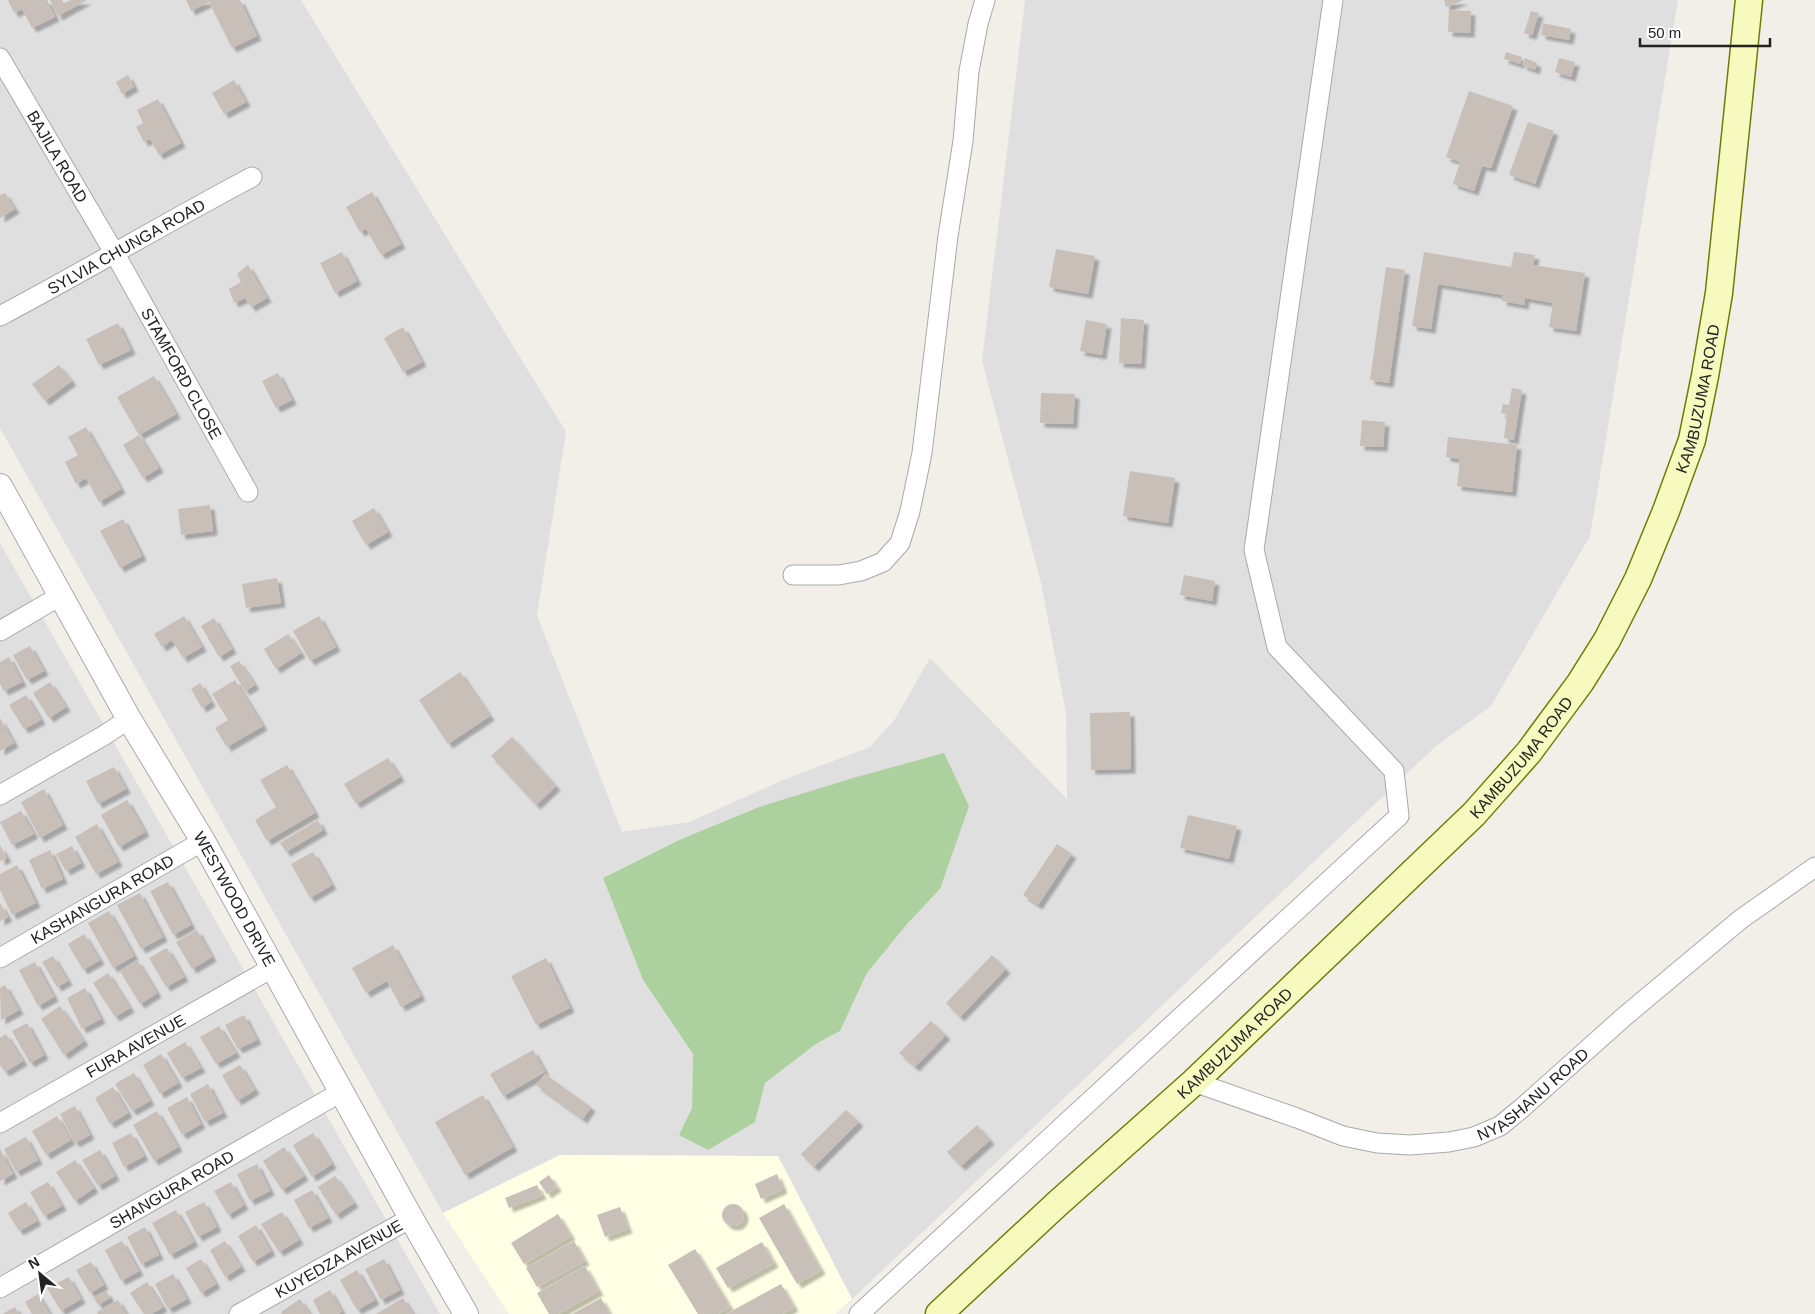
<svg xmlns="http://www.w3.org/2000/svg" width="1815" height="1314" viewBox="0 0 1815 1314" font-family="Arial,sans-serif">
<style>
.residential{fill:#e0dfdf;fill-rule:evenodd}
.education{fill:#ffffe5}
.forest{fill:#add19e}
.building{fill:#c7bfb8;filter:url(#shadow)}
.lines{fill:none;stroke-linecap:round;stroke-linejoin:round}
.minor-casing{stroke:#a9a9a9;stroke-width:21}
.tertiary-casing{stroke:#a9a9a9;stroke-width:26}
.secondary-casing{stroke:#707d05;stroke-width:29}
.minor{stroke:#fff;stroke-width:19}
.tertiary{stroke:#fff;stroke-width:24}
.secondary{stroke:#f7fabf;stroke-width:26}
.labels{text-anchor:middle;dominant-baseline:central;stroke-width:4.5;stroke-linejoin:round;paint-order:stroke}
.street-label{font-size:16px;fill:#222;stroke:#fff}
</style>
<defs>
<filter id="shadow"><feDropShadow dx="4.5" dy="4.5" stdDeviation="1" flood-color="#0004"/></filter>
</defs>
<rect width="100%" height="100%" fill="#f2efe9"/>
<path class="residential" d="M0,0H301L566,432L537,615L622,832L689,822L783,780L870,747L895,719L930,658L1067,799L1066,713L1041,583L982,361L1025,0H1678L1590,536L1491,706L1435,747L852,1299L778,1156L560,1155L443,1213L0,428ZM800,796L940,889L908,923L867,973L840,1031L816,1044L765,1083L755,1122L679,1135L692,1108L693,1054L643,980L603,878L679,840L759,807Z
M0,543L440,1314H0Z"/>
<path class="education" d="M560,1155L778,1156L852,1299L835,1314H509L443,1213Z"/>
<path class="forest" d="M944,753L969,806L940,889L908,923L867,973L840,1031L816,1044L765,1083L755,1122L708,1150L679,1135L692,1108L693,1054L643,980L603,878L679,840L759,807L853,778Z"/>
<path class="building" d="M8,0H47L55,17L32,28L22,9L14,13Z
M50,0H62L64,3L71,0H87L58,16Z
M186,0H240L257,36L232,48L209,2L191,11Z
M1444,0H1464L1446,7Z
M1449,10L1471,11L1470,33L1448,32Z
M1531,11L1539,13L1532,35L1524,33Z
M1543,23L1571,29L1569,40L1541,35Z
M1506,52L1522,57L1520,64L1504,59Z
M1525,58L1537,63L1535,70L1522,65Z
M1559,58L1575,62L1571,77L1555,72Z
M128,75L134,87L122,94L116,82Z
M234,80L246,102L224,114L212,93Z
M1469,91L1513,106L1491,168L1482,166L1474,191L1453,184L1460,162L1446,157Z
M158,99L181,143L159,155L150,139L144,142L136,127L143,123L137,110Z
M1528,122L1554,131L1535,184L1509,175Z
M372,192L401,244L381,255L366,229L360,232L346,207Z
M5,193L15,209L0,218V195Z
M1056,249L1095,256L1088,294L1049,287Z
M342,252L357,281L335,293L320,263Z
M1424,252L1511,267L1514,252L1535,255L1533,265L1585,273L1576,331L1549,327L1553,303L1525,298L1524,305L1502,301L1503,295L1438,284L1431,329L1412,326Z
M248,265L267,298L251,307L245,298L234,303L229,289L241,282L237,274Z
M1386,267L1405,270L1389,383L1370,380Z
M1121,318L1144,320L1141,364L1119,363Z
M1086,320L1107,324L1102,355L1080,351Z
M118,323L131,350L99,365L86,339Z
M403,327L422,362L403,372L384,338Z
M59,365L72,381L45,401L32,384Z
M278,373L292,400L276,408L262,381Z
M154,376L176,414L139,435L117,397Z
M1512,388L1522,390L1514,440L1504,438L1507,414L1501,413L1503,404L1509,405Z
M1041,393L1075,394L1073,424L1040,423Z
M1362,420L1385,422L1383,447L1360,446Z
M86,427L121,489L99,502L86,478L76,484L65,462L78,455L68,437Z
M139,435L159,468L143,478L123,445Z
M1448,437L1517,445L1512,492L1457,486L1460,459L1446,457Z
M1130,471L1175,478L1168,523L1123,516Z
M210,505L213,531L181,535L178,509Z
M374,508L388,532L366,545L352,521Z
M123,519L142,556L120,568L100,531Z
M1184,575L1215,581L1212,601L1180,595Z
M277,578L281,603L246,608L242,584Z
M184,616L202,647L183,658L172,640L162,647L154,634Z
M319,616L336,647L310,661L293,631Z
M214,618L232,649L219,657L201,626Z
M288,634L301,653L276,669L264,649Z
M30,646L44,671L27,680L13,655Z
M9,657L22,682L4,691L0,684V662Z
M239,661L255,685L245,691L230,666Z
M460,672L490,716L448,744L419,700Z
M235,680L263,726L227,747L215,728L228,720L212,694Z
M50,682L66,707L49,718L33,693Z
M200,683L211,702L202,708L191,689Z
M26,695L41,720L24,729L9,705Z
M1130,712L1131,769L1091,770L1090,713Z
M0,718L14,743L0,751Z
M512,737L556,786L536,805L491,756Z
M388,758L400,777L356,804L344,784Z
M287,765L315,813L267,841L255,820L276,807L260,780Z
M114,767L126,789L98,804L86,781Z
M44,789L63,825L40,838L21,802Z
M127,800L145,832L119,847L101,815Z
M21,811L34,834L12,845L0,822Z
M1188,815L1237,826L1229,859L1180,848Z
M318,820L323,830L286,852L280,843Z
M97,824L118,862L96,874L75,837Z
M1057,844L1072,854L1038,905L1023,895Z
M0,845L7,858L0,861Z
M72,846L81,863L66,871L56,854Z
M50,850L63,879L42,889L29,860Z
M313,852L332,885L310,898L291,864Z
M17,865L36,903L12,915L0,890V874Z
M168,882L191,925L173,935L150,891Z
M140,893L163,937L141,949L117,905Z
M0,903L8,917L0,921Z
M109,911L134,956L113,968L88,923Z
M197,930L212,957L192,969L176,942Z
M84,934L100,960L83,970L68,944Z
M393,945L421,996L401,1007L387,981L366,993L352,968Z
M167,948L184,977L166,987L149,958Z
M992,955L1006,969L960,1017L946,1003Z
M53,956L68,981L57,987L42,962Z
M546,958L570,1008L536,1025L511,976Z
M137,960L157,993L140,1004L120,971Z
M35,962L54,997L38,1006L19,970Z
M108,973L130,1008L115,1017L93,983Z
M5,985L19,1010L1,1020L0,988Z
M85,988L101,1019L82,1029L67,998Z
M60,1006L84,1041L64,1055L41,1019Z
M244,1015L257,1040L238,1049L225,1025Z
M931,1021L946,1035L915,1067L899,1053Z
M27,1023L44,1055L30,1063L12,1031Z
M219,1026L236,1053L216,1064L200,1037Z
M6,1034L23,1061L5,1072L0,1065V1038Z
M185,1042L201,1068L182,1078L167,1053Z
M533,1050L545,1072L503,1096L490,1074Z
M161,1054L178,1083L160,1094L143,1065Z
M240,1065L255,1090L237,1101L222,1075Z
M134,1073L150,1101L132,1111L115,1084Z
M545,1074L591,1107L583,1119L536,1085Z
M208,1084L223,1113L205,1122L190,1094Z
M113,1087L128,1113L110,1124L95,1098Z
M483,1095L513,1147L465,1175L435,1122Z
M187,1097L201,1124L182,1135L167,1108Z
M75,1106L90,1135L75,1143L60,1114Z
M846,1110L859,1122L814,1167L801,1154Z
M157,1111L178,1147L154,1161L133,1125Z
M57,1116L71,1140L46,1155L32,1131Z
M977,1125L990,1140L961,1166L947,1152Z
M131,1133L144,1156L124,1167L112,1143Z
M313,1133L332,1164L312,1177L293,1145Z
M26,1137L38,1160L16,1172L4,1149Z
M284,1147L304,1176L282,1190L263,1161Z
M0,1149L13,1174L0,1181Z
M100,1150L115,1176L98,1186L82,1160Z
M75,1160L94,1188L75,1201L56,1172Z
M257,1164L270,1191L250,1201L237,1174Z
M777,1174L783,1189L761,1199L755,1184Z
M549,1175L557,1187L547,1194L539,1182Z
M335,1176L354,1203L336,1215L318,1187Z
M48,1182L62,1206L44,1216L30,1192Z
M231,1182L244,1205L228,1215L214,1191Z
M537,1185L542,1195L509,1208L505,1198Z
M312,1190L328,1218L309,1228L294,1200Z
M26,1202L37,1221L19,1231L8,1213Z
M204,1202L217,1227L198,1237L185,1212Z
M784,1204L821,1270L797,1284L759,1218Z
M722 1215a11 11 0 1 1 22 0a11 11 0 1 1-22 0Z
M620,1207L628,1229L605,1237L597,1215Z
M176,1210L194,1242L170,1255L152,1223Z
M282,1212L299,1240L279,1252L261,1224Z
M558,1214L571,1236L524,1264L511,1243Z
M256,1225L271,1251L253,1262L238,1236Z
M145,1227L159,1255L141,1264L127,1237Z
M122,1241L139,1271L121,1281L105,1250Z
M225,1241L241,1267L225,1277L210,1250Z
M574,1241L585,1261L537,1287L526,1268Z
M762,1242L774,1263L728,1288L716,1268Z
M695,1249L730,1307L718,1314H698L668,1265Z
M201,1259L216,1284L201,1293L186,1268Z
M384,1259L400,1290L381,1300L365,1269Z
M91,1262L104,1285L90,1293L76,1270Z
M585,1266L599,1291L558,1314H549L537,1293Z
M357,1270L375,1300L357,1310L340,1280Z
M173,1274L187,1299L168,1309L155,1284Z
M69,1277L81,1299L61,1311L47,1288Z
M147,1282L163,1307L152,1314H144L130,1293Z
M781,1284L794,1307L782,1314H726Z
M330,1290L342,1312L338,1314H320L313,1300Z
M106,1291L110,1298L98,1305L94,1298Z
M38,1294L50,1314H32L25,1302Z
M403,1298L413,1314H375L383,1310Z
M601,1298L610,1314H572Z
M300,1299L310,1314H282L281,1312Z
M118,1300L126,1314H98L97,1312Z
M15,1307L19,1314H2Z"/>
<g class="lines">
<g class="minor-casing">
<g id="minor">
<path id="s1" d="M0,58L115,254L248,492"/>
<path id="s2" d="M0,316C85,271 167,222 252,177"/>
<path d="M793,575H839L861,571L883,562L900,543L910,511L922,453L948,236L963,141L969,71L978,24L985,0"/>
<path d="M0,631L60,596"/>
<path d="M0,795L103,736L129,719"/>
<path id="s3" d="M0,958L203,841"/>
<path id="s4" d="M1194,1082L1297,1118L1343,1136L1377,1143L1410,1145L1449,1142L1474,1137L1500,1126L1522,1108L1625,1016L1741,919L1815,867"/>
<path id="s5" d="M0,1123L272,968"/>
<path id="s6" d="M0,1288L341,1092"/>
<path id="s7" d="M239,1314L411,1218"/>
<path d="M859,1314L1399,816L1394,771L1277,647L1254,550L1333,0"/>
</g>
</g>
<g class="tertiary-casing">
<g id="tertiary">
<path id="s8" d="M0,486L129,719L203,841L411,1218L466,1314"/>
</g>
</g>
<g class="secondary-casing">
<g id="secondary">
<path id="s9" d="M939,1314L1057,1204L1194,1082L1474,814L1529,752L1580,683L1607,640L1638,579L1666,511L1692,440L1705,376L1719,293L1749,0"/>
</g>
</g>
<use href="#minor" class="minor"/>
<use href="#tertiary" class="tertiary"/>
<use href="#secondary" class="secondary"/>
</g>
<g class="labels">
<g class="street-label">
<text stroke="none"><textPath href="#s1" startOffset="114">BAJILA ROAD</textPath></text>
<text stroke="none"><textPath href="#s2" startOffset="144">SYLVIA CHUNGA ROAD</textPath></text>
<text stroke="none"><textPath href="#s1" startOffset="364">STAMFORD CLOSE</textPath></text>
<text stroke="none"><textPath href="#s9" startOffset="1211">KAMBUZUMA ROAD</textPath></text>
<text stroke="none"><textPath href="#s9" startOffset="806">KAMBUZUMA ROAD</textPath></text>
<text stroke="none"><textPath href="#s8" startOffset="475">WESTWOOD DRIVE</textPath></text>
<text stroke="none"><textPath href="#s3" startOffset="118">KASHANGURA ROAD</textPath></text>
<text stroke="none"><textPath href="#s9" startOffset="401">KAMBUZUMA ROAD</textPath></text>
<text stroke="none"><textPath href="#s5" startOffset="156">FURA AVENUE</textPath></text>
<text stroke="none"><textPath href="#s4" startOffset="364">NYASHANU ROAD</textPath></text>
<text stroke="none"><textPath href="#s6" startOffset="198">SHANGURA ROAD</textPath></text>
<text stroke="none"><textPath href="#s7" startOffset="114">KUYEDZA AVENUE</textPath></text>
</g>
</g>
<g transform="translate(40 1274) rotate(331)" stroke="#ffffff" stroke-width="4" paint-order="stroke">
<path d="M0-4L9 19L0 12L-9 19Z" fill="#222222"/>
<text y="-8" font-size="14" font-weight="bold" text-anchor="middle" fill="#222222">N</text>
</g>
<path d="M1640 38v8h130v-8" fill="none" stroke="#222222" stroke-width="2.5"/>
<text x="1648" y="38" font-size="15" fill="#222222" stroke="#ffffff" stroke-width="4" paint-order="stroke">50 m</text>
</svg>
